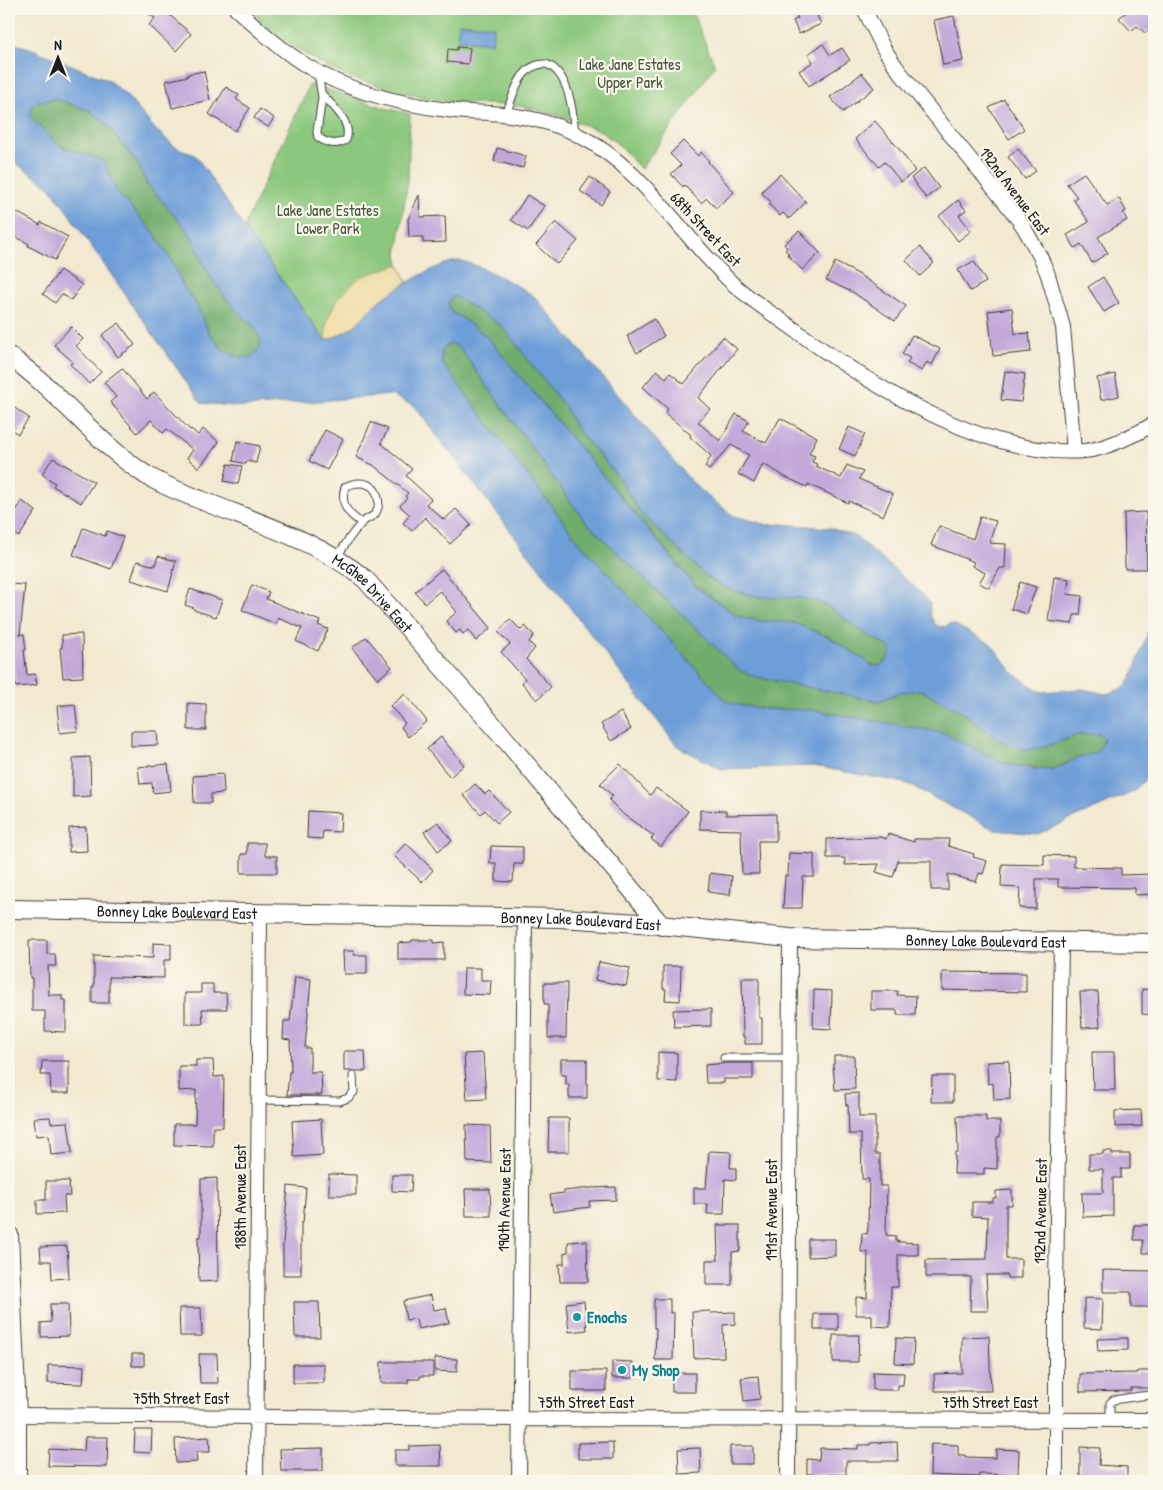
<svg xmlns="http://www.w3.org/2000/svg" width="1163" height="1490" viewBox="0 0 1163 1490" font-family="'Patrick Hand',sans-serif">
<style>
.green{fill:#8bc77c;stroke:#54724c}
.forest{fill:#70ac6c;stroke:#466444}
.sand{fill:#eeda9e;stroke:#857b5d}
.water{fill:#6e9ed8;stroke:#455d7a;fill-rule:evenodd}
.building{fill:#c2a9da}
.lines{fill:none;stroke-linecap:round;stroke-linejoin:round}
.service-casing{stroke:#3c3b37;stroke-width:9}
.minor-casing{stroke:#3c3b37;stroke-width:16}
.tertiary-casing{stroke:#3c3b37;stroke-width:20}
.service{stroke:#fff;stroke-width:7}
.minor{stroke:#fff;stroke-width:14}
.tertiary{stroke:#fff;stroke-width:18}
.culture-dot{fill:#0f9aa8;stroke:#fbf7ec;stroke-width:2}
.labels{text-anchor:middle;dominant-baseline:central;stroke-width:4.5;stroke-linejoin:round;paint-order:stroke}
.park-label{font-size:16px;fill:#43583e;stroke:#fbf7ec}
.street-label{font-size:16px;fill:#1c1c1c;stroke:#fbf7ec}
.culture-label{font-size:16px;font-weight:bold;fill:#0d838f;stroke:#fbf7ec;text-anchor:start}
</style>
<rect width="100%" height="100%" fill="#fbf7ec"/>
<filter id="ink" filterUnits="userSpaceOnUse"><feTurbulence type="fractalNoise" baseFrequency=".02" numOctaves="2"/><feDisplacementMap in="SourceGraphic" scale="10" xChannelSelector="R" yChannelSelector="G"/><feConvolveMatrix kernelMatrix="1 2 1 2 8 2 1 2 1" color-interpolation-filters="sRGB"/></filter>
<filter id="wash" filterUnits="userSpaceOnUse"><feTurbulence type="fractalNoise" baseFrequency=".0096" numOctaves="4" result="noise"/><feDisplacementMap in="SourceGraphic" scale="20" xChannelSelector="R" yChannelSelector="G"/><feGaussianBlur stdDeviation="1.12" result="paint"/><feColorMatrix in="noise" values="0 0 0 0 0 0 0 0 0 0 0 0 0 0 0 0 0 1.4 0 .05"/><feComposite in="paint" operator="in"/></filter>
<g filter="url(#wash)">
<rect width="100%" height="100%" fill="#f2e9d0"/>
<path class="green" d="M255,9H691L715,66L641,169L619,145L601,131L560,116L522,106L452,102L420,97L352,78L328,68L277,37L258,20Z
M310,84L385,108L410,114L408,179L397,254L399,264L407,282L327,340L323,338L245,229L246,222Z"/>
<path class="forest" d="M56,99L91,111L106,124L138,164L147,184L183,225L192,238L209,275L231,305L254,327L260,338V348L251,357H239L223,350L209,333L195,302L184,288L175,267L155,234L117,192L104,161L60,146L29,117L31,105L39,101Z
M455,295L502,326L565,407L575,427L619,478L640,513L707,577L730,590L760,597L799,598L815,601L829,607L866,634L892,648C891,657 887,661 879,666L870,665L865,660L829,637L794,623L761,621L739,617L696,586L487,337L466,321L450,311L448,303Z
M451,343L459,347L584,520L739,670L756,677L878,701L901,692L921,690L964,713L999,740L1044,747L1078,735L1100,734L1104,739L1100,749L1094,755L1079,758L1052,769L1012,765L857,719L812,710L765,709L738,705L726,701L578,541L442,363V350Z"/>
<path class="sand" d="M399,264L407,282L373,306L360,321L351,328L329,340L325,339L327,321L337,299L360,277Z"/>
<path class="water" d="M459,23L494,26L492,43L457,40Z
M9,43L27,47L108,80L124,93L156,130L174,146L196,156L245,229L323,338L327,340C339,336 354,328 362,318C366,315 368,310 372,307C386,294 443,259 460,261C474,262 524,288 535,297L690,480L712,500L734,516L768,525L782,524L830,528L856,537L917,589L930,603C929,613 930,619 937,626L945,627L949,624L955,625L991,644L1014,674L1041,692L1082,689L1106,694L1124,688L1131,679L1154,616V770L1133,792L1038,834L995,830L906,783L814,766L721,769L677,746L414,406L391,395L244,407L201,403L50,187L9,158ZM56,99L91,111L106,124L138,164L147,184L183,225L192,237L209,275L231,305L254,327L260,338V348L251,357H239L223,350L209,333L195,302L184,288L175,267L155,234L117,192L104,161L60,146L30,117L32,105L39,101ZM454,296L502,326L565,407L575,427L619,478L640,513L707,577L730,590L760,597L799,598L815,601L829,607L866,634L891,648C891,657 887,661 879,666L870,665L865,660L829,637L794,623L761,621L739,617L696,587L487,337L466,321L450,311L448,303ZM450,343L459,347L584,520L739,670L756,677L878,701L901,692L921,690L964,713L999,740L1027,750L1044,747L1078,735L1100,734L1104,739C1097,757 1093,752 1078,758C1070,761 1062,768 1053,769C1041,771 1014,766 1002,762L944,733L812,710L765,709L738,705L726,701L578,541L442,363V350Z"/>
<g id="blocks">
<path class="building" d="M141,9H163L191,34L176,51L149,25L155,18Z
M794,9H814L821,24L799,34L793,21L798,18Z
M1130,9H1154V38L1148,30L1145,33L1137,26L1131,31L1119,18Z
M954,16L963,61L943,65L934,20Z
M823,44L830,55L842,48L850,60L809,86L799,71L813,62L808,54Z
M457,47L470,48L468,64L447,62L448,49L457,50Z
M204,71L210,100L172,108L166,81L188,76V74Z
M862,73L874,88L843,112L830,97Z
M226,87L239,95L236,99L250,108L235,131L209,114Z
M1004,99L1024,129L1009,139L989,108Z
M260,109L274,118L268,127L254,118Z
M875,121L899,149L915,171L901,182L885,162L879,167L855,139Z
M683,141L698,156L701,152L709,161L708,162L734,192L716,208L707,198L701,203L684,185L683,187L671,174L681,165L670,154Z
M497,148L526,156L523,168L494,161Z
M1018,149L1036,171L1025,179L1008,157Z
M924,168L939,188L926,198L911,178Z
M1084,173L1107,205L1119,198L1126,211L1123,213L1127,220L1098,237L1108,253L1092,263L1081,244L1075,248L1067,235L1089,222L1073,199L1077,197L1067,184Z
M780,174L806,202L789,219L783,213L780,216L769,204L771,202L761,192Z
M590,177L610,192L601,205L580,191Z
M419,195L420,217L445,216L446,242L423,243V237H409L408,219Z
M527,195L544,206L528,231L511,220Z
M958,200L966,210L959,215L971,231L958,241L939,216Z
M9,208L40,225L41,222L68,237L55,260L28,246L29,244L9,233Z
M556,222L578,241L557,264L536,245Z
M799,231L820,253L802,270L787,254L789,253L785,250L787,248L784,244Z
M920,247L934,263L920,276L906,260Z
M974,261L986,282L970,291L958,270Z
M835,262L860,275L906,306L895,321L854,293L826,280Z
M60,270L82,285L71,300L62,294L55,303L43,294Z
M1103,277L1119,303L1104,312L1088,287Z
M1012,308L1015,334L1029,333L1031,352L993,356L988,311Z
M654,319L664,336L637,353L627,336Z
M119,323L135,345L118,357L102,335Z
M71,327L83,339L76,346L101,372L89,384L70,364L73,362L54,345Z
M912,335L940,349L932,365L927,362L922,371L907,363L910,358L902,354Z
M723,337L737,349L698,398L710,409L698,422L720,441L736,414L749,421L743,431L766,443L780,418L817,437L809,454L815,456L812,462L817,464L816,466L841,478L847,465L863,472L859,479L893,494L883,516L849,501L848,503L808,484L807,487L781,475V474L763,464L754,483L738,474L749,455L731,445L709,470L705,467L711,456L690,437L691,435L665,413L668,409L643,387L657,370L666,378L670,373L684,384Z
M122,368L147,399L154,392L190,430L191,429L198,435L203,429L219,442L199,468L187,458L193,450L167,429L163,433L151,420L137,433L110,402L116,397L104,382Z
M1005,371L1025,374L1021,402L1001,400Z
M1115,374L1119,396L1101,400L1097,378Z
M9,404L29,418L18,434L9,428Z
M371,422L388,429L381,443L412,469L406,476L431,499L426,504L444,520L456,509L471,525L450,544L425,517L412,531L403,523L410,515L400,506L407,498L405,496L408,493L373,465L356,457Z
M849,427L865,434L855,456L839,449Z
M325,430L343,439L327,470L309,461Z
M237,441L260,446L256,463L247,461L246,464L233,461Z
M53,458L94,482L81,503L53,486L55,483L42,474Z
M228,464L242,466L238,484L224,481Z
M22,501L36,511L19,537L9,530V522Z
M1146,512L1147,569H1125L1124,513Z
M980,517L996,521L989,543L1006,544L1005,568H1000L989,588L979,583L985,573L972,566L974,562L931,545L939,526L973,539Z
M83,528L105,536L107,531L123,537L111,569L73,555Z
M158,556L176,561L168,591L131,580L137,561L155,566Z
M442,569L491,628L476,641L468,630L463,634L460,630L456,633L446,621L457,612L440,591L425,603L415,592Z
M1054,577L1069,579L1067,594L1082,596L1080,615H1074L1072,624L1048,621Z
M1020,582L1036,587L1027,614L1011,609Z
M9,584L25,585L20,635L24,634L26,650H24L27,675L35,674L37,685L16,687L9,631Z
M252,585L269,592L266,599L320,621L318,625L328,629L318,651L296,641L302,628L278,618L276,624L242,610Z
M190,589L222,600L216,617L194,610V608L185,605Z
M510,619L521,630L525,626L534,635L529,642L535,648L526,659L551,687L537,700L522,683L525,679L501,652L510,644L498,632Z
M82,634L83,677L63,678L60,648H62V635Z
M366,637L392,667L378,679L352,648Z
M405,694L427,721L408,737L401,727L405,723L390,706Z
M188,703L206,704V730H188Z
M75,704L78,731L60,733L57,706Z
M621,712L631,729L611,741L601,724Z
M131,731H157L158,745L131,746Z
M441,737L464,765L450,777L427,749Z
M90,757L91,796L73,797V758Z
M168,764L171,791L153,793L152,783L140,784L138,767Z
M620,764L650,795L656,788L688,811L661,847L651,839L654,836L624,815L609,800L613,796L600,784Z
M223,774L224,793L211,794V803H194L193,776Z
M475,784L485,794L489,791L509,812L497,823L485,810L481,814L463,795Z
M700,810L726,811V815L776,814V841H758L759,874H742L741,830L700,829Z
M308,811L341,813L340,832L323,831L322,839L307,838Z
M438,822L452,841L438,851L424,832Z
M86,827L87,851L69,852V828Z
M888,834L914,842V839H949L948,846L974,854L973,857L987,861L983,874L979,873L976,882L948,874V890H931V861H898L893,877L876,872L879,864L845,865V858H827V839L880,837L886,839Z
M247,843H265V856H277V873H241V854H247Z
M406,843L433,870L422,882L394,856Z
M491,846L523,847V864H514L513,882L496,881V863H490Z
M789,853L814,854V877H803L802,908H783L785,875L788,876Z
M1044,855L1074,856V867L1121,868V875L1154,874V894L1135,895V888L1058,887V879H1036V909L1019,908L1020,888L1001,887L1002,864L1044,865Z
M710,873L732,876L730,895L708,892Z
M29,940H47V954H55L56,966H48L49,995H62V1000H66V1032L45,1031V1011H32V978H30Z
M412,940H434V943L444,942V960H398V943L412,942Z
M153,943L171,944V960H164V978L109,977V1003H92V987H94V956L153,958Z
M343,951H354V955H367V974H344Z
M599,962L630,968L626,986L595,980Z
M663,966H681L680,1001L665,1000L666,989H663Z
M464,968H481V980H491L490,995L463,994Z
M942,972L1026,973V992L942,990Z
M295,977L311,979L305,1048H310V1072H321L322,1095H287L289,1072H291L290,1040L283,1039L284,1021H290Z
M742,978H759V1018H762V1044H745V1037H743Z
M544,983H567L566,1038H548V1004H544Z
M201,984H213V993H226L227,1009H202L203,1024H185V993H201Z
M1142,989L1154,990V1015L1142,1014Z
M814,990L832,991L831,1029L813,1028Z
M871,991H898L897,995L916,996L915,1015H897V1010H871Z
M1080,992H1098L1100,1027L1082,1028Z
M711,1009V1026L674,1027L673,1010Z
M344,1051H365L366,1071H344Z
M658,1052L677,1053V1082L658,1081Z
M1092,1052H1114L1115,1090H1093Z
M483,1053L486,1099L467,1100L464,1054Z
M834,1056H854L855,1089L835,1090L833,1064H834Z
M561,1059H587V1098H569V1084H566V1075H561Z
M196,1060H213L214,1077L224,1076L223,1127H213V1146L174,1145V1124H195L196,1090L179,1091V1066H196Z
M42,1061H69V1093H51L50,1075H41Z
M1009,1061L1010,1099L994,1100L993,1083L988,1084L987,1062Z
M727,1063H753V1079H724V1083H706L705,1065Z
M932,1076H953V1102H931Z
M859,1093V1117H875V1154H880V1186H887L886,1235L896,1236V1241L900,1242L918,1243V1255H898V1287H891L890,1327L872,1326V1315H856V1297L867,1298L868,1252H861L862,1233L867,1234L868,1228L869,1179H862L861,1134H849L848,1105H846L845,1094Z
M1141,1110L1142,1126L1115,1127V1111Z
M957,1116H986V1121H1000V1137H997V1169L984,1168V1174H954L955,1152H958Z
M50,1117L51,1123L68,1122L72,1153L51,1155L49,1135L36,1136L34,1118Z
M549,1118H569V1152H548Z
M321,1119L323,1155L294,1157L292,1121Z
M466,1125L490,1126L491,1163L467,1162Z
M709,1151L731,1152L730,1168H736V1180L725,1179L724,1214H707L708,1204H694V1188H706Z
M1103,1151H1112V1154H1130V1169H1121V1178H1113V1216L1083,1217L1082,1193H1103V1169H1089V1154H1103Z
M329,1174L356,1175V1195H329Z
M392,1175H412L411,1192L392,1191Z
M217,1178L218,1281L199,1282L198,1237H201V1179Z
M46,1181H69L70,1196H64L65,1213L37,1214V1200H46Z
M288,1186L306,1188L303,1223H301V1275H283V1243Z
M616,1187V1200L589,1201L590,1207L553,1212L550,1195L564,1193V1191L590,1188Z
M465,1189H490L491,1216H466Z
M1012,1190V1205H1006V1259H1021V1278H1007V1275H986L988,1311H970L971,1277H926V1260L987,1259L988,1217L972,1216V1202H993V1198H996V1191Z
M717,1225H740V1251L732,1252V1285H706V1260H718Z
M1134,1225H1154V1253H1143V1240H1134Z
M808,1239H835V1256L808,1257Z
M587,1241L588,1282H560L559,1264H564V1253L568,1252V1242Z
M67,1246L69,1278L52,1279L51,1261H41L40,1247Z
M1103,1270L1152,1271V1295H1154V1307H1131V1292H1103Z
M431,1295L434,1310L446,1308L449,1323L418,1329L416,1319L406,1320L403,1301Z
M1084,1298L1103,1299L1102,1329L1084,1328Z
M654,1299H670V1313H674L673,1360H655L656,1328H654Z
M584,1301L587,1330L569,1332L566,1303Z
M294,1302H319L320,1337H295Z
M50,1304H68L69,1336L41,1337V1323L51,1322Z
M179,1308H201L202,1336H180Z
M710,1311L711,1313L735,1312V1324L723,1325L724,1357L694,1358L692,1312Z
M814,1314H838V1330H814Z
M833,1335H859L858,1362H833Z
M989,1336L991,1391H935L934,1374L962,1373V1337Z
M896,1338L914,1339L913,1364L895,1363Z
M1128,1338V1350L1098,1351L1097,1339Z
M132,1354H144V1366H132Z
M199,1354H217L218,1383H200Z
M435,1358L457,1359V1372L435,1371Z
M612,1361L633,1362V1378H612Z
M381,1362H433V1376H420V1379H408V1383H381Z
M293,1364H324V1383H293Z
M48,1365L84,1366L83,1384L48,1383Z
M572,1371H606V1391H572Z
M1138,1371H1154V1388H1131V1391L1080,1392V1374L1138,1373Z
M873,1372L904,1373L903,1385H898V1390H873Z
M672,1373H695V1392H672Z
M758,1376L760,1399L744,1401L741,1378Z
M135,1430H152L151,1453L134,1452Z
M85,1437H108L107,1467L48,1466L49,1449L84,1451Z
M209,1437L210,1452H196L197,1462L176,1463L175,1439Z
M613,1442V1459H578V1443Z
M897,1442L898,1461H846V1475L807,1474V1459L819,1460L820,1448L858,1449V1445H870V1443Z
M931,1444L958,1445V1455H965V1457L996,1458V1449L1019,1450L1018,1475L979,1474V1477L930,1475Z
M440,1445L441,1466H395V1450H409V1446Z
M730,1446H753V1464H730Z
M1080,1447L1100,1448L1099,1465L1127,1467V1481H1100V1476H1080Z
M323,1448V1471H281L280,1449Z
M700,1448L701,1473L679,1474L678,1449Z"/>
</g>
</g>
<g filter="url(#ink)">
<use href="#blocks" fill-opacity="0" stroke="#3c3b37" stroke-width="1"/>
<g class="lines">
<g class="service-casing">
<path id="service" d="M318,72L322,98L317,132L318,137C327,144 336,146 346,140C353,122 332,106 322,94
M506,115C513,95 520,63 546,64C569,72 573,112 575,133
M336,558C344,547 352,532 362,523C365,519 371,518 375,514C381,506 379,492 371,486C362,481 353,483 345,487C340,504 347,514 362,523
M724,1058H790
M259,1100L340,1101L348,1098L354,1092L353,1076
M1110,1420V1403L1113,1400L1141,1396L1154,1395"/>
</g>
<g class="minor-casing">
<path id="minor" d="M236,9C259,29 281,50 307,66C349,92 400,104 448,110C466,113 484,112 502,114C528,117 555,123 578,135C640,165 681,235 731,282C749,299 770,312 791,327C868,384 985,459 1085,451C1105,449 1137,434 1154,424
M864,9L884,49L899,71L1012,211L1023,226L1041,258L1048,275L1063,327L1074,451
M17,1415L519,1419L1154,1420
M256,1481L260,913
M519,1481L525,918
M788,1481L790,938
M1056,1481V1287L1061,941"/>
</g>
<g class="tertiary-casing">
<g id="tertiary">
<path id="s1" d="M9,356C59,391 95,442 146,475C164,486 183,493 201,500C257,523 317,540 365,579L500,733L662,926"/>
<path id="s2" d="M9,909L560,918L639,923L790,938L1154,943"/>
<path d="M9,1235L17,1415V1481"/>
</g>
</g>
<use href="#service" class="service"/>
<use href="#minor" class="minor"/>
<use href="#tertiary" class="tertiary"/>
</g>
</g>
<g class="culture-dot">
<circle cx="577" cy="1317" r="5"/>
<circle cx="622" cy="1370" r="5"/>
</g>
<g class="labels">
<g class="park-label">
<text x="630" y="64">Lake Jane Estates<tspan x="630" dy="18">Upper Park</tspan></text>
<text x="328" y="210">Lake Jane Estates<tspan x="328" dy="18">Lower Park</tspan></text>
</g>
<g class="street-label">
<text transform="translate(1015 191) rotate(53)">192nd Avenue East</text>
<text transform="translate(706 229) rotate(47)">68th Street East</text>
<text stroke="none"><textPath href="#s1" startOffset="440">McGhee Drive East</textPath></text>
<text stroke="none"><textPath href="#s2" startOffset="168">Bonney Lake Boulevard East</textPath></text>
<text stroke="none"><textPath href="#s2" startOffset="572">Bonney Lake Boulevard East</textPath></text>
<text stroke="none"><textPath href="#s2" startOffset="978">Bonney Lake Boulevard East</textPath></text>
<text transform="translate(240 1197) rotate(-90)">188th Avenue East</text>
<text transform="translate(504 1200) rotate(-89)">190th Avenue East</text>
<text transform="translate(771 1210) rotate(-90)">191st Avenue East</text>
<text transform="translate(1040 1211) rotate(-89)">192nd Avenue East</text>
<text x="181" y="1398">75th Street East</text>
<text x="586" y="1402">75th Street East</text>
<text x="990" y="1402">75th Street East</text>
</g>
<g class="culture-label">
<text x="587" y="1317">Enochs</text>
<text x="632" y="1370">My Shop</text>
</g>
</g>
<rect width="1163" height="1490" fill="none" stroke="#fbf7ec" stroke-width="30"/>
<g transform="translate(58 58)" stroke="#fbf7ec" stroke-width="4" paint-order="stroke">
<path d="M0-4L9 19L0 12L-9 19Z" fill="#1c1c1c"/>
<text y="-8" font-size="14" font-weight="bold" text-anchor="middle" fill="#1c1c1c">N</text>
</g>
</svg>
